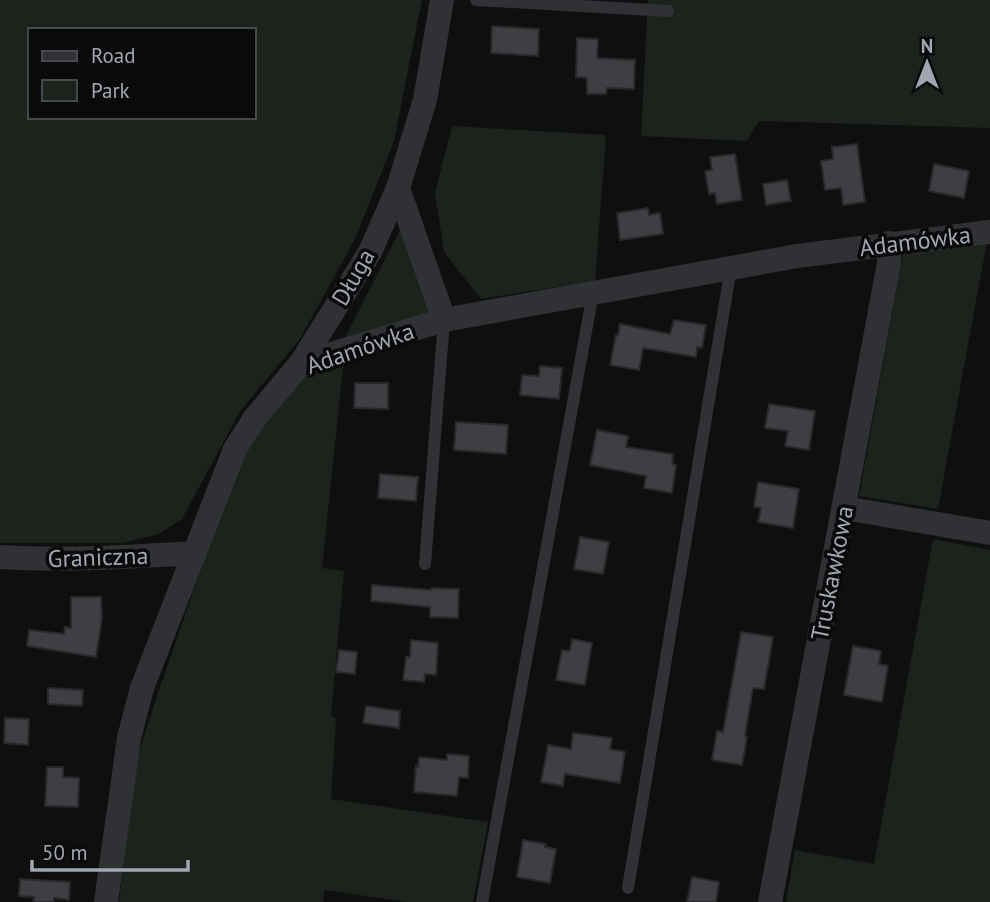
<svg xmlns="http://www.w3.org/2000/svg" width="990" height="902" viewBox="0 0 990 902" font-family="'PT Sans',sans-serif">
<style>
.green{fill:#1c231c;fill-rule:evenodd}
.building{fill:#3e3f43;stroke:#29292c;stroke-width:2}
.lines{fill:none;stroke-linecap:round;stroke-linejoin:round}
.service{stroke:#303135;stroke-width:12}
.minor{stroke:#303135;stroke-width:24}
.labels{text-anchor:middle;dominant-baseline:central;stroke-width:7;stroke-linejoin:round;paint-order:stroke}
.street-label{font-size:24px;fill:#a0a7b1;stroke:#0a0a0b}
</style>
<rect width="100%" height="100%" fill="#0f0f10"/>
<path class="green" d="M0,0H422L394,141L355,239L300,339L240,411L182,519L159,534L123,543H0ZM30,30H254V117H30Z
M648,0H990V128L759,121L747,141L641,136Z
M452,126L606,135L595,281L481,299L444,252L435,193Z
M402,226L430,314L343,342Z
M987,241L938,509L859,496L903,254Z
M343,367L322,568L344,571L331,715L336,719L331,799L488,822L473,902H407L324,890L323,902H119L136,761L158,693L230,486L246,449L310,369Z
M933,539L990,550V902H786L795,850L874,864Z"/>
<path class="building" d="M492,26L539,29L538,56L491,53Z
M577,38L598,39L597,58L635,60L634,89L607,88L606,94H587V78L576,77Z
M857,144L865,202L843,205L841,188L825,190L821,161L833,159L832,147Z
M735,154L742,200L717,204L715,193L709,194L705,171L712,170L710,157Z
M934,164L969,171L964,198L929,191Z
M787,180L791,201L766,205L763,184Z
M648,208L649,215L660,213L663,234L620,240L617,213Z
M674,320L706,325L702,348L697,347L696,357L643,348L639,370L610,365L616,335H618L620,324L670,334Z
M540,366L562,368L559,399L520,395L522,375L539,376Z
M355,383H388V409L354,408Z
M769,404L815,411L809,450L785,446L788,431L765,428Z
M456,422L508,425L506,454L454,450Z
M597,430L628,436L626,447L673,454L672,464L676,465L672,493L644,488L646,476L590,465Z
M380,474L418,477L416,501L378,498Z
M758,482L799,489L793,528L758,522L761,508L754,507Z
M580,537L609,542L603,574L574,569Z
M372,585L431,590L432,588L459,589L458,618L430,617V607L371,601Z
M71,597H101L102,618L96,657L27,646L29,630L64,634L65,627L71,628Z
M741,632L773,637L764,689L753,688L745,736L747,737L742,765L712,760L717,731L723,732Z
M572,639L592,643L585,685L556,680L562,650L570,651Z
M411,640L438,643L436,675L425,674L424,682L403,680L406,657H410Z
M853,646L881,651L879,664L888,666L882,702L844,695Z
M339,650L357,652L355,674L336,672Z
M48,688L83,690L82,706L48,704Z
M366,706L400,711L399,728L363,723Z
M5,718L29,719L28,745L4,743Z
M573,733L612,738L610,749L625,752L620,783L565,774L563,786L541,782L548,745L571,749Z
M447,754L469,756L468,778L459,777L457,796L414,792L416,766L418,767L419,757L447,760Z
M47,767H63V777L79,778L78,807L45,806Z
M523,840L546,844L545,847L556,849L550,883L517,877Z
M692,877L719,882L716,902H687Z
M20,879L70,882L69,900L54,898V902H33L34,897L19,896Z"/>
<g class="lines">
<path class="service" d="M476,0L668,11
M425,564L444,320
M628,888L731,267
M482,902L593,293"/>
<path class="minor" d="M398,188L444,320
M301,363L444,320L797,256L990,232
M844,508L990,533
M0,557C65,561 130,557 195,553
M106,902L129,738L142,688L235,449L255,418L301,363L370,252L398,188L425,100L442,0
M770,902L889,263V243"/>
</g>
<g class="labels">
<g class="street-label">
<text transform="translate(915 241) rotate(-7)">Adamówka</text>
<text transform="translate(353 277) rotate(-60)">Długa</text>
<text transform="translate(360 348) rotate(-19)">Adamówka</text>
<text transform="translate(98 557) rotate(-2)">Graniczna</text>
<text transform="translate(832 573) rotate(-79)">Truskawkowa</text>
</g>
</g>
<rect x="28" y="28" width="228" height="91" fill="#0a0a0b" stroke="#46494d" stroke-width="2"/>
<rect x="42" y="51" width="35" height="10" fill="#303135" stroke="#46494d" stroke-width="2"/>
<text x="91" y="63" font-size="21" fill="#a0a7b1">Road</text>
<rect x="42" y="80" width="35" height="21" fill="#1c231c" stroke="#46494d" stroke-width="2"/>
<text x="91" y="98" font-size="21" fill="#a0a7b1">Park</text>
<g transform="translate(927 63)" stroke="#0a0a0b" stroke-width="5" paint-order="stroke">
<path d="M0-5L12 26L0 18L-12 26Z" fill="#a0a7b1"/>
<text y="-10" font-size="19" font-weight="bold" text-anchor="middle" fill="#a0a7b1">N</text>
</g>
<path d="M32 860v10h156v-10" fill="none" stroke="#a0a7b1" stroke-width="3.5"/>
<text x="42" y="860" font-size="21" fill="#a0a7b1" stroke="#0a0a0b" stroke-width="5" paint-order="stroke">50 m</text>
</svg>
